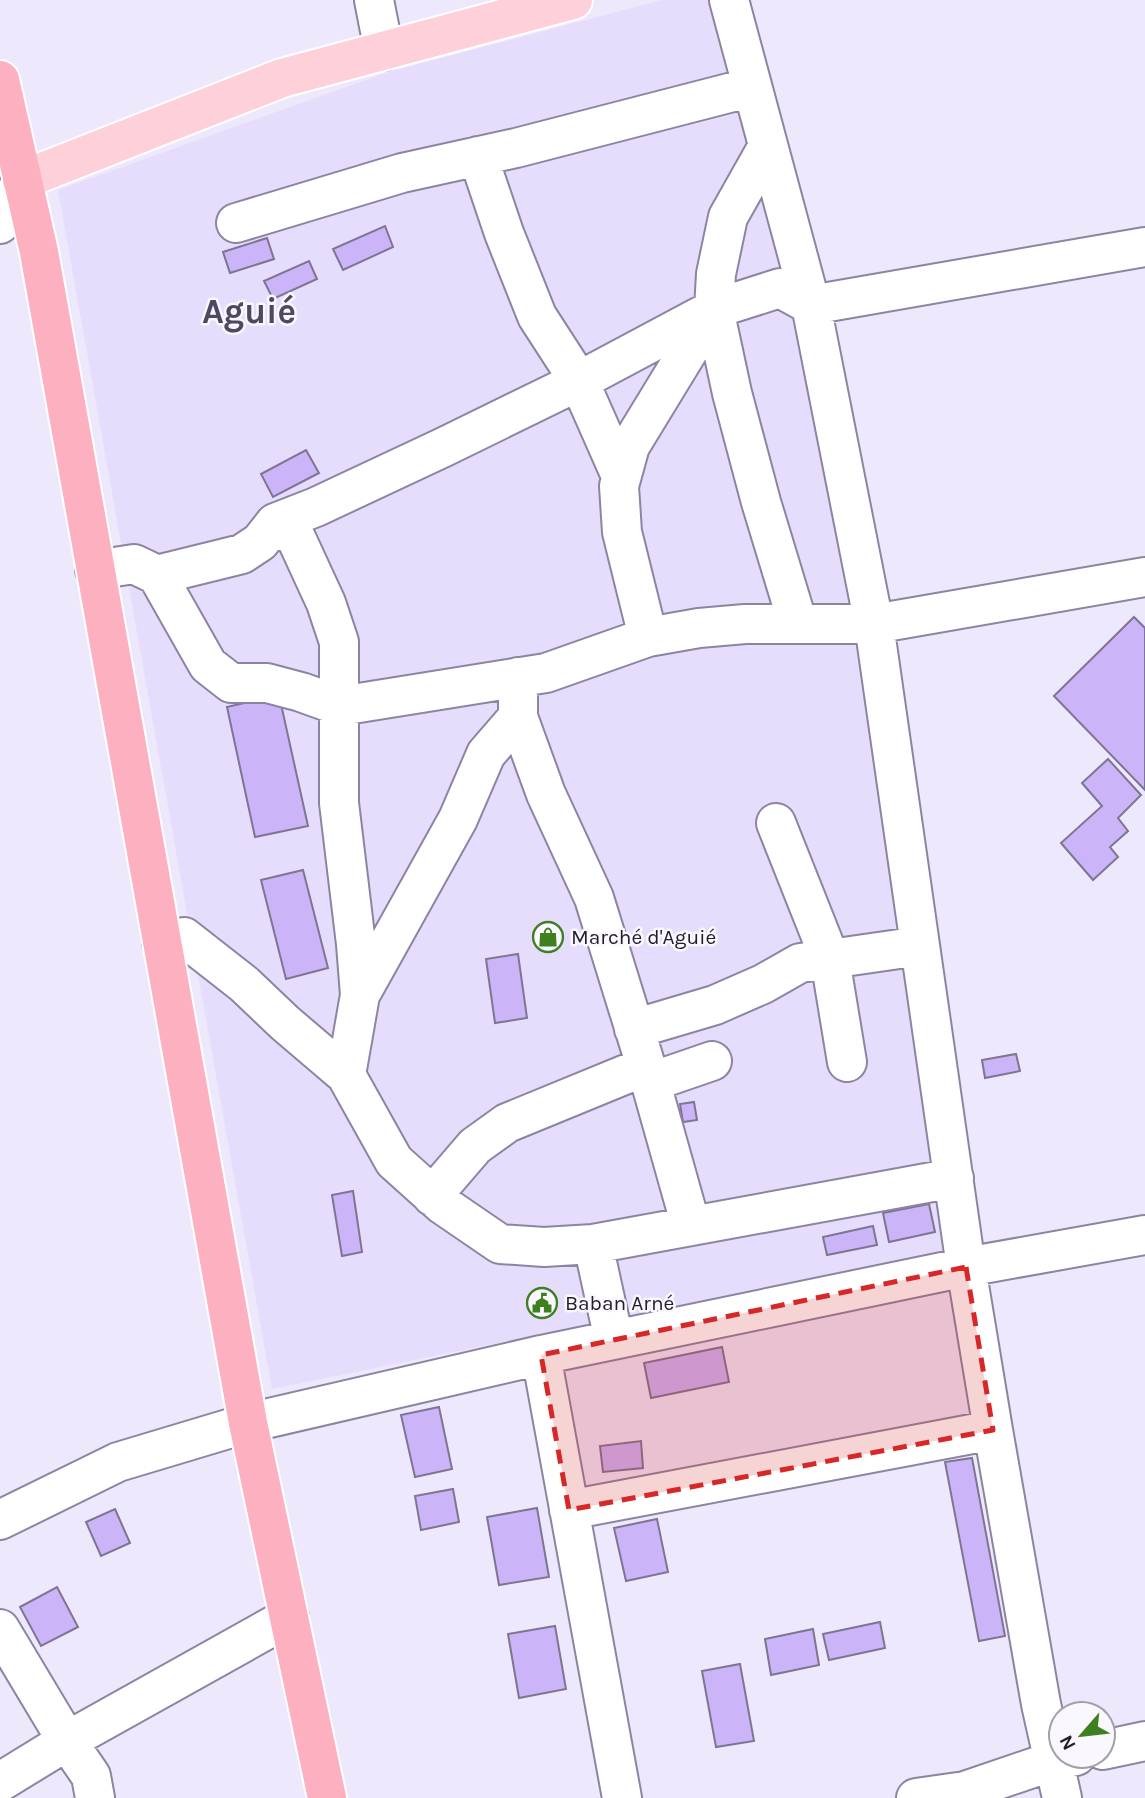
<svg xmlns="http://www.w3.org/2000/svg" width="1145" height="1798" viewBox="0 0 1145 1798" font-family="Karla,sans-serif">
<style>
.built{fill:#e6dcfc}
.building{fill:#ccb4f9;stroke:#7e7592;stroke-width:2}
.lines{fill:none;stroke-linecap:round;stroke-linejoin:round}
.minor-casing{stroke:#8d84a2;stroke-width:42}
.major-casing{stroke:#fff;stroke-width:42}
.highway-casing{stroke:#fff;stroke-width:42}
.minor{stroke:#fff;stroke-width:38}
.major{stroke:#fed0d9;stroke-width:38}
.highway{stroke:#fdb0bf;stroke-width:38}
.marked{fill:#d62828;fill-opacity:0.2;stroke:#d62828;stroke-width:5;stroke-dasharray:14 9;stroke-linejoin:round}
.labels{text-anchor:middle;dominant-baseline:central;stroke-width:5;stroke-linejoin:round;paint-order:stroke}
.poi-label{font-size:21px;fill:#211d29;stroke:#faf8fe;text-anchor:start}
.town-label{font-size:35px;font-weight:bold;fill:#504762;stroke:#faf8fe}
</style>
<rect width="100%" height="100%" fill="#eee8fc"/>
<path class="built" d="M662,0H709L793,309L859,624L950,1251L272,1389L58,190L388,72Z"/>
<path class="building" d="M385,226L393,247L343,270L333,249Z
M267,238L274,259L230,273L223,252Z
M309,261L317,279L273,299L264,281Z
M306,450L319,473L273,497L261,474Z
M1134,617L1145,628V790L1054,696Z
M279,695L308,826L255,837L227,707Z
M1108,759L1141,795L1118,818L1128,831L1110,847L1118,857L1093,880L1061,843L1102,806L1082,783Z
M303,870L328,968L286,979L261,880Z
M518,954L527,1018L495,1023L486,959Z
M1016,1054L1020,1071L985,1078L982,1060Z
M694,1102L697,1120L683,1122L680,1104Z
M353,1191L362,1252L342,1256L332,1195Z
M929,1204L935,1232L889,1242L883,1213Z
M873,1226L877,1245L827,1255L823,1237Z
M722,1347L729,1382L651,1398L644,1363Z
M439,1407L452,1469L415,1477L401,1415Z
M641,1441L643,1468L603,1472L600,1446Z
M972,1458L1005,1636L979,1641L945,1462Z
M453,1489L459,1522L421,1530L415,1496Z
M537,1508L549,1577L499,1585L487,1517Z
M115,1509L130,1543L101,1556L86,1522Z
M657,1519L668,1572L626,1581L614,1528Z
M57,1587L78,1627L41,1646L20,1607Z
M880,1622L885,1648L829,1660L823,1634Z
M555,1626L566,1689L519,1698L508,1634Z
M813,1629L819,1665L771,1675L765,1639Z
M740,1664L754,1741L716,1747L702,1671Z"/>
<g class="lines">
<g class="minor-casing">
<path id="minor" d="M374,0L384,51
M729,0L811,305L874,624L966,1267L993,1430L1041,1704L1062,1798
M768,146L728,217L716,274L714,309L732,393L761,502L798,624
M478,156L504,233L537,316L579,381L621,476
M236,223L402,173L516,148L752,87
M0,224L22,180
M275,523L296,538L326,603L339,642V803L356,944L360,995L346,1075
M95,570L134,564L157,575L208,665L231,683H267L301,692L340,706L546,673L648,637L699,628L745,624H874L1145,577
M157,575L242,554L260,542L275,523L316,507L444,447L579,381L714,309L780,288L811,305L1145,247
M648,637L622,532L619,486L630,446L713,310
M518,677V717L546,794L594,898L646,1066L691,1226
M162,942L184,937L244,984L285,1023L346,1075L394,1161L443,1205L500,1244L544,1247L593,1244L954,1178
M360,995L458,819L486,754L518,717
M634,1029L715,1005L763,984L800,963L830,959L776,823
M847,1062L830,959L920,946
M651,1082L712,1061
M432,1196L475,1146L507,1123L646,1066
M593,1244L614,1340
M541,1355L622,1798
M569,1510L993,1430
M0,1520L118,1462L248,1423L541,1355L966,1267L1145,1235
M0,1629L67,1741L91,1776L95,1798
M1103,1750L1145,1741
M0,1782L67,1741L289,1617
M916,1798L965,1791L1053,1761L1076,1756"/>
</g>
<g class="major-casing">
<path id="major" d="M22,180L282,78L573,0"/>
</g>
<g class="highway-casing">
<path id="highway" d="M0,80L39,252L248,1423L327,1798"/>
</g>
<use href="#minor" class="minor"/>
<use href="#major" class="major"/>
<use href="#highway" class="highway"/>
</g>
<path class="marked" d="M966,1267L993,1430L569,1510L541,1355Z"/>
<defs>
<g id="shop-ring" transform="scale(1.575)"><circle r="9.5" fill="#faf8fe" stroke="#3e7f1f" stroke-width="1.5"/><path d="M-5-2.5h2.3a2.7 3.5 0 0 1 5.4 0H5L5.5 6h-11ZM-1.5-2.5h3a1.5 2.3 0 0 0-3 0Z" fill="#3e7f1f"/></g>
<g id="civic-ring" transform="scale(1.575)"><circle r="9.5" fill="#faf8fe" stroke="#3e7f1f" stroke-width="1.5"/><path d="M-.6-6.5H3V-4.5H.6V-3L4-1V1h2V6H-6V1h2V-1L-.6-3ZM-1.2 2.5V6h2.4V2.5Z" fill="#3e7f1f"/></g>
</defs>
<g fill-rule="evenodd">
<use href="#shop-ring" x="548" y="937"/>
<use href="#civic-ring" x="542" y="1303"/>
</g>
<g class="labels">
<g class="poi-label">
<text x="571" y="937">Marché d'Aguié</text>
<text x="565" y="1303">Baban Arné</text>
</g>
<g class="town-label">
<text x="249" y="311">Aguié</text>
</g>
</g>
<g transform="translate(1082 1735) rotate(242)"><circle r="33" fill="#faf8fe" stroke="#a3a0a9" stroke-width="2"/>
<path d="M0-5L12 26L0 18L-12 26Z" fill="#3e7f1f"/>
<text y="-10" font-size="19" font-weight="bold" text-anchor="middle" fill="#211d29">N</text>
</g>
</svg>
